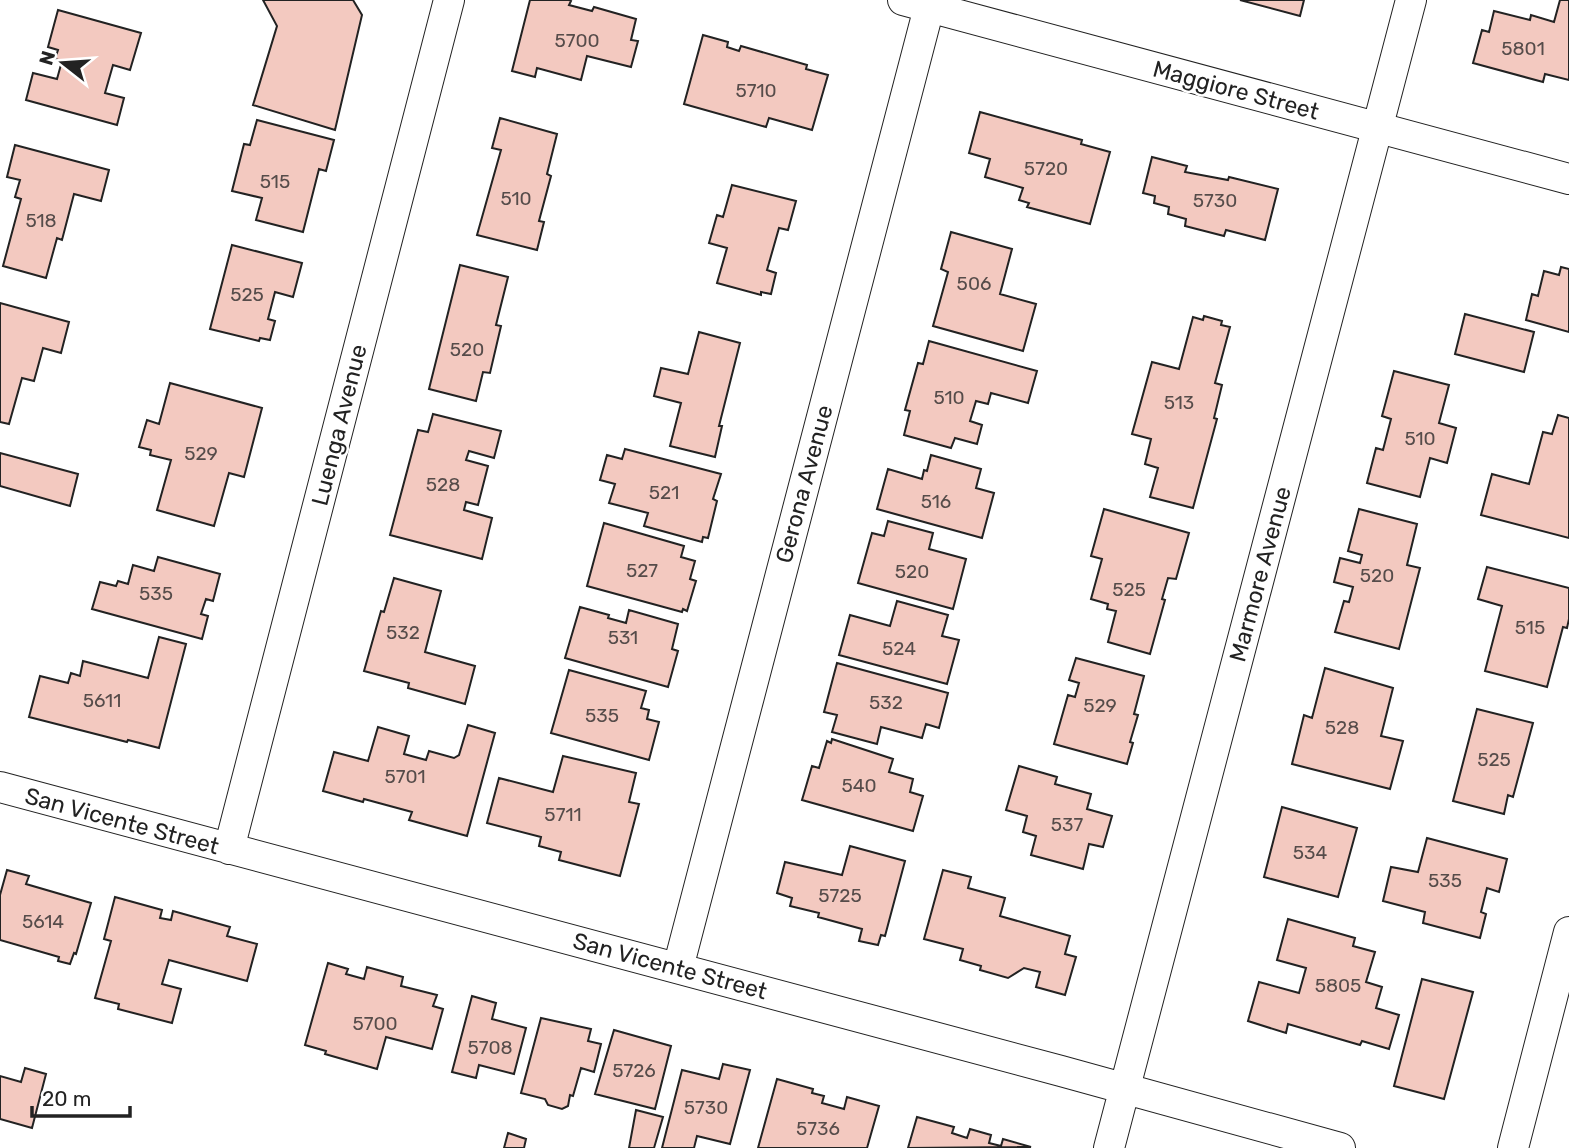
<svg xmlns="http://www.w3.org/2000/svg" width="1569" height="1148" viewBox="0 0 1569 1148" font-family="Rubik,sans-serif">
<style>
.building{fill:#f3c9c0;stroke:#222;stroke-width:2}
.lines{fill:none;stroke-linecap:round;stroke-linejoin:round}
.minor-casing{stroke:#222;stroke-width:32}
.minor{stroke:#fff;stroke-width:30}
.labels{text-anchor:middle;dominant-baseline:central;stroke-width:5;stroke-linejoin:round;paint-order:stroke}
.number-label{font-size:19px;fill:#564c4a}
.street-label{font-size:23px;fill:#222;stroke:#fff}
</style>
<rect width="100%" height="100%" fill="#fff"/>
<path class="building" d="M263,0H353L362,15L335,130L253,105L277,26Z
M530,0H569L571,1L569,5L592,11L594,7L636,19L631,40L638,41L631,67L587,56L581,80L537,68L535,77L512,71Z
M1240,0H1304L1300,16Z
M1560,0H1569V80L1545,74L1543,82L1473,63L1482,30L1489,32L1494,11L1530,20L1531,15L1554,22Z
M58,10L141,33L130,70L113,65L105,93L124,98L117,125L26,100L33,73L57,79L62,61L55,59L58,50L48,47Z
M703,35L728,42L727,47L739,51L741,46L807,65L806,69L828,75L812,130L769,118L766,127L684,104Z
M980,112L1082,140L1081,144L1110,152L1090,224L1027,207L1029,203L1019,200L1023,188L985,177L990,159L969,153Z
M500,118L557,134L547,174L551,176L539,221L544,222L537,250L477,235L501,150L492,148Z
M257,120L334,140L326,171L319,169L303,232L256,220L262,198L232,191L244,144L250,145Z
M15,145L109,170L101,201L74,194L62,240L57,238L46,278L3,266L21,199L15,197L20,180L7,177Z
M1152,157L1187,166L1185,172L1228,180L1229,177L1278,189L1265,240L1226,230L1224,236L1185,226L1186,219L1168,214L1169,207L1154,203L1155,196L1143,193Z
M732,185L796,201L788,230L779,228L767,270L776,273L771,294L761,292V295L717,283L727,248L709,243L717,215L723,217Z
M951,232L1012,249L1000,294L1036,304L1023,351L933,326L948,272L941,269Z
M232,245L302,263L293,297L275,292L268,319L275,321L270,340L260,338L259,341L210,329Z
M460,265L508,277L496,325L501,326L490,373L483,372L476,401L429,389Z
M1561,267L1569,269V332L1526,320L1532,294L1538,296L1544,271L1559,275Z
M0,303L69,322L61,353L43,348L34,381L22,378L9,424L0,422Z
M1465,314L1534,332L1524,372L1455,354Z
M1204,316L1222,321L1221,325L1230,327L1215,383L1222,385L1214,418L1217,419L1193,508L1150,497L1158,468L1145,464L1151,439L1132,434L1152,362L1179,369L1193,317L1203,320Z
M699,332L740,343L719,426H722L715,457L670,446L681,403L654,396L661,368L688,374Z
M929,341L1037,371L1028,403L991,393L988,404L976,401L970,421L982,425L977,444L955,438L951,448L904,435L910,411L905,410L918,363L923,364Z
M1394,371L1449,385L1439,423L1456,428L1447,463L1430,458L1420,497L1367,483L1376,448L1383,450L1391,419L1382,416Z
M170,383L262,408L244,477L229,473L214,526L157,510L171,460L150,455L151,450L139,447L147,420L159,424Z
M433,414L501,431L494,458L469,451L466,460L488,466L478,505L466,502L464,510L492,518L482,559L390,535L418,430L428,432Z
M1558,415L1569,418V538L1481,515L1492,474L1529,484L1543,432L1552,434Z
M625,449L721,474L713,499L717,501L708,538L703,537L702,542L644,526L648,513L609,503L615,484L600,480L607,455L622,459Z
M0,453L78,474L70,506L0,486Z
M931,455L981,469L976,488L994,493L982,538L877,509L888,469L922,479L924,470L927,471Z
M1104,509L1189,533L1176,579L1168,578L1162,599L1165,600L1150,654L1108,642L1116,611L1107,609L1108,604L1091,599L1102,559L1091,556Z
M1359,509L1417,524L1407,565L1420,568L1399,649L1335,632L1344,601L1349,602L1353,587L1334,582L1340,558L1360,563L1362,555L1348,551Z
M888,521L933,533L929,549L966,559L953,609L858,583L872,533L884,536Z
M604,523L684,546L681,557L695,561L690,579L696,581L687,611L683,609L682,612L587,586Z
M158,557L220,574L213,601L206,599L201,614L208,616L202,639L92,609L100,582L116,586L118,581L128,584L133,565L154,571Z
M1487,567L1569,588V619L1567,628L1563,627L1547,687L1485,671L1502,606L1478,599Z
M394,578L441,591L425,652L475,666L465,704L408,688L409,683L364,671L381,611L384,612Z
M897,601L948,615L942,636L959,640L947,684L839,655L850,615L890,626Z
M580,607L609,615L608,618L626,623L629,610L678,624L672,649L678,651L668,687L565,658Z
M159,637L186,644L159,748L128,740L127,742L29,717L40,676L68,683L71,673L80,676L83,661L148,678Z
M1076,658L1144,676L1134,714L1138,715L1130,742L1133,743L1127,764L1054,744L1068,695L1075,697L1079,683L1069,680Z
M837,663L948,693L939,728L926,724L922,738L881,727L877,744L832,732L837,715L824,712Z
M1325,668L1393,688L1381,736L1403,741L1390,789L1292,764L1304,715L1312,718Z
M569,670L646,691L641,708L649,710L647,719L659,722L649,760L551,733Z
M1477,709L1533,723L1513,797L1508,795L1504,814L1453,801Z
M468,725L495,733L467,836L409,820L412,812L364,799L363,802L323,791L334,752L368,761L378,727L409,736L404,754L426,760L429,751L454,758L459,755Z
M832,739L893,759L889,772L913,779L910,792L923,796L913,831L802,800L812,766L819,768L827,741L831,743Z
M563,756L636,773L629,802L639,804L620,876L559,860L561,852L539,846L541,837L487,823L499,778L553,792Z
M1019,766L1057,777L1055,784L1091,794L1087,809L1112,816L1103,847L1089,844L1083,869L1031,855L1036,836L1023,832L1027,816L1006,810Z
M1282,807L1357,828L1338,897L1264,877Z
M1427,838L1507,859L1499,892L1487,888L1481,912L1486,914L1480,938L1423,923L1425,912L1383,901L1391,867L1418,872Z
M850,846L905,861L885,936L881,935L878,945L859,941L862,929L818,917L819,913L790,906L792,898L777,893L785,862L842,875Z
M7,870L29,876L26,884L91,903L76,954L74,953L70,964L58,961L59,957L0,940V895Z
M943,870L971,877L968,888L1005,898L1000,916L1070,936L1065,954L1076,957L1065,995L1036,987L1040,972L1024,968L1008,978L980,970L981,966L960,960L963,949L924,939Z
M115,897L162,910L160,918L171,920L173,911L230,927L227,936L257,944L247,981L169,960L162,984L181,989L172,1023L118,1009L119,1004L95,998L111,941L104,939Z
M1288,919L1355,938L1353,946L1375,952L1366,982L1382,987L1376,1008L1399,1015L1389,1049L1362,1041L1360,1045L1288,1024L1286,1033L1248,1021L1259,982L1299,993L1306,968L1277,960Z
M328,963L348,969L346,974L364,979L367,967L403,977L401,986L437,995L433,1006L443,1009L432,1049L386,1037L377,1069L325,1054L326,1051L305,1045Z
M1422,979L1473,992L1444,1099L1394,1086Z
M472,996L496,1003L492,1019L526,1028L514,1074L479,1065L476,1078L452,1072Z
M541,1018L591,1029L588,1041L601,1044L594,1072L581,1068L573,1096L570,1095L568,1106L562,1109L548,1105L545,1099L521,1093Z
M614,1030L671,1046L655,1109L595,1094Z
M723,1064L750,1070L730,1144L697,1136L694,1148H662L682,1070L719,1079Z
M25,1068L46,1074L32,1128L0,1119V1076L21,1082Z
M777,1079L813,1089L812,1093L824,1096L822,1103L844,1109L847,1097L879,1106L867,1148H758Z
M636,1110L663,1117L654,1148H629Z
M917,1117L954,1127L952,1133L967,1138L970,1129L991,1135L989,1143L1001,1146L1003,1139L1031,1147L908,1148Z
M508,1133L526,1139L524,1148H504Z"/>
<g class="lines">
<g class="minor-casing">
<path id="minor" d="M903,0L1569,179
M0,787L1061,1071L1340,1148
M229,849L449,0
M678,968L931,0
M1109,1148L1411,0
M1513,1148L1569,932"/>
</g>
<use href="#minor" class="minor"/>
</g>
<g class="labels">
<g class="number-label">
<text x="577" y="40">5700</text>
<text x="1523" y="48">5801</text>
<text x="756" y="90">5710</text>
<text x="1046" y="168">5720</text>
<text x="275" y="181">515</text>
<text x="516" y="198">510</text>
<text x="1215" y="200">5730</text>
<text x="41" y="220">518</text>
<text x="974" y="283">506</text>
<text x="247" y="294">525</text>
<text x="467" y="349">520</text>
<text x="949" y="397">510</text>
<text x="1179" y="402">513</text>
<text x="1420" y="438">510</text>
<text x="201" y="453">529</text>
<text x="443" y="484">528</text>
<text x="664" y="492">521</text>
<text x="936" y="501">516</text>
<text x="642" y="570">527</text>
<text x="912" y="571">520</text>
<text x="1377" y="575">520</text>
<text x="1129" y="589">525</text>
<text x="156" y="593">535</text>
<text x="1530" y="627">515</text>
<text x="403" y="632">532</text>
<text x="623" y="637">531</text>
<text x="899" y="648">524</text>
<text x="102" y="700">5611</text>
<text x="886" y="702">532</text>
<text x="1100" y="705">529</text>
<text x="602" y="715">535</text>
<text x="1342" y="727">528</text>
<text x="1494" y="759">525</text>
<text x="405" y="776">5701</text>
<text x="859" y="785">540</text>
<text x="563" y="814">5711</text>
<text x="1067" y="824">537</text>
<text x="1310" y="852">534</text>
<text x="1445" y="880">535</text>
<text x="840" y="895">5725</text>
<text x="43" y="921">5614</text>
<text x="1338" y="985">5805</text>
<text x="375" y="1023">5700</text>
<text x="490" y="1047">5708</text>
<text x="634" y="1070">5726</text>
<text x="706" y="1107">5730</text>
<text x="818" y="1128">5736</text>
</g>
<g class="street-label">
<text transform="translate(1236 90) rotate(15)">Maggiore Street</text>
<text transform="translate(339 425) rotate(-76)">Luenga Avenue</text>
<text transform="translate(804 484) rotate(-75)">Gerona Avenue</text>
<text transform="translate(1260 574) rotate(-75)">Marmore Avenue</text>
<text transform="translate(122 821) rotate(15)">San Vicente Street</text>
<text transform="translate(670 966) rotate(15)">San Vicente Street</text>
</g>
</g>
<g transform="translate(63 63) rotate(287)" stroke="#ffffff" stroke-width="5" paint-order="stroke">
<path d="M0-5L12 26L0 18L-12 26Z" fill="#222222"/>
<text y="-10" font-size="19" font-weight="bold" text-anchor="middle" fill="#222222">N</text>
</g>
<path d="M32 1106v10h98v-10" fill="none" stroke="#222222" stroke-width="3.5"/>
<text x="42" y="1106" font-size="21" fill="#222222" stroke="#ffffff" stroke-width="5" paint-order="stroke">20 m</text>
</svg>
